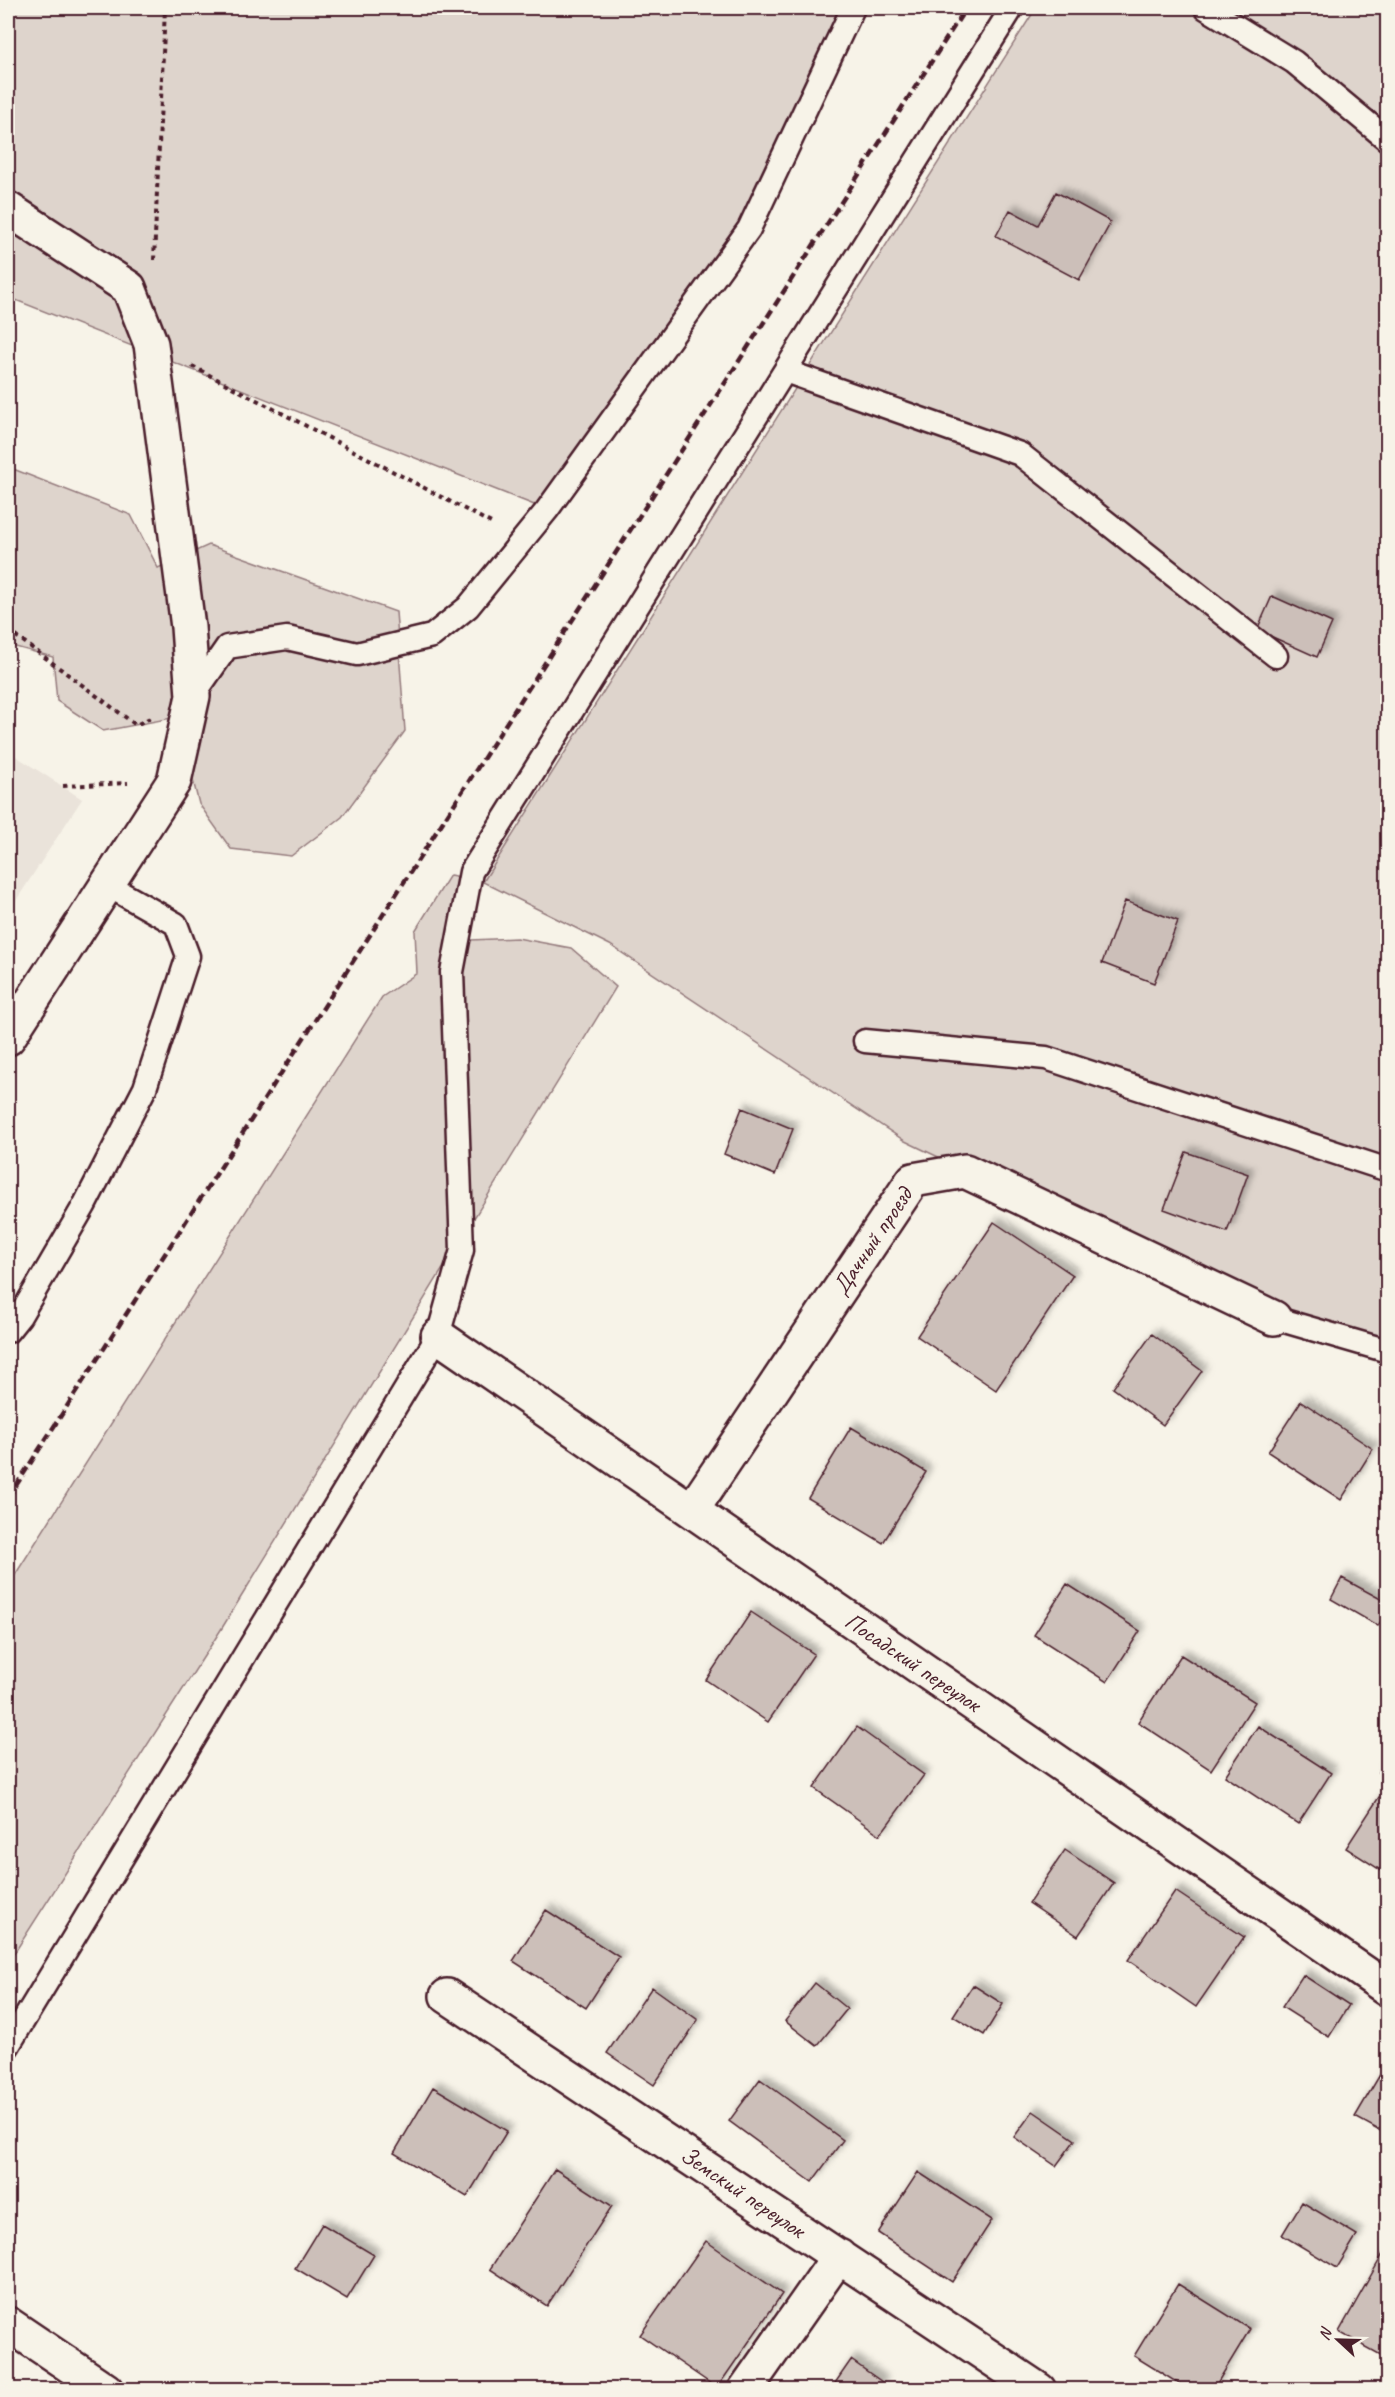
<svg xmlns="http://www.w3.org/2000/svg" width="1395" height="2397" viewBox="0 0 1395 2397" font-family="Caveat,sans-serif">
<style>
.built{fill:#eae3da}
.green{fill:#ded4cc;stroke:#947a7c;stroke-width:1.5}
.building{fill:#ccbfb9;stroke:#4a1f2b;stroke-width:1.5;filter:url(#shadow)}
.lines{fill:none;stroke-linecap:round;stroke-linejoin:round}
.lane-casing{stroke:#4a1f2b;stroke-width:27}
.street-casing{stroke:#4a1f2b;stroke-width:38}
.path{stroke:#4a1f2b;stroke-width:4;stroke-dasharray:4.5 4.5;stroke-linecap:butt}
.lane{stroke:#f7f3e8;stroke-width:22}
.street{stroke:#f7f3e8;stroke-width:33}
.rail{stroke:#4a1f2b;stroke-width:4.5;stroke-dasharray:9 4.5;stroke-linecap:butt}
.labels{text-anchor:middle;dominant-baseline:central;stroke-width:5;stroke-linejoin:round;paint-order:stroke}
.street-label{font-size:24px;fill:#4a1f2b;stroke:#f7f3e8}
</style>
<defs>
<filter id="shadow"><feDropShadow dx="5.5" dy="-5.5" stdDeviation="3" flood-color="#0004"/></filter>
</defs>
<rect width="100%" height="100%" fill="#f7f3e8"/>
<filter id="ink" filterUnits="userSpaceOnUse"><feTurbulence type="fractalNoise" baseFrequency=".0167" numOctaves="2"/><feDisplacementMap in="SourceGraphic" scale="12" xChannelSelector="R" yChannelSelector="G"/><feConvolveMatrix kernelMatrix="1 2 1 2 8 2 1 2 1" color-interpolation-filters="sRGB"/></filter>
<g filter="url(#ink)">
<path class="built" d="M8,751L82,799L8,913Z"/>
<path class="green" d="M8,8H853L749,229L547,510L8,297Z
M1036,8H1387V1351L1274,1318L905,1141L610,945L483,882Z
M8,467L131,515L158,568L209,545L396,612L405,731L342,817L291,856L231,849L199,804L177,717L103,731L57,701L53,657L8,645Z
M450,875L466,878L471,940L517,938L571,948L616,987L222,1628L8,1963V1586L382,997L417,973L415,931Z"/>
<path class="building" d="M1056,192L1111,222L1079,280L996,236L1010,210L1038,225Z
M1272,596L1332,623L1317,657L1257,630Z
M1125,901L1178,921L1154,983L1102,963Z
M742,1108L793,1129L775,1175L724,1154Z
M1186,1152L1248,1174L1227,1232L1164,1209Z
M994,1222L1073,1275L996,1390L917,1336Z
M1152,1334L1202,1371L1163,1425L1113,1388Z
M1301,1401L1373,1449L1341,1500L1268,1452Z
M851,1427L926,1472L883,1543L808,1498Z
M1342,1578L1388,1603V1610L1378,1626L1331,1599Z
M1067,1584L1140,1631L1107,1682L1034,1635Z
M751,1612L814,1654L768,1722L706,1680Z
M1181,1655L1255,1702L1211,1770L1138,1722Z
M1258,1726L1331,1773L1298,1824L1225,1776Z
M857,1727L924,1775L880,1835L814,1788Z
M1388,1757V1779L1378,1772Z
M1379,1797L1388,1803V1875L1346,1848Z
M1065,1850L1114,1883L1078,1936L1029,1903Z
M1175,1891L1244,1937L1196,2007L1128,1960Z
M546,1910L619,1957L586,2008L513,1961Z
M1303,1975L1349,2005L1329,2037L1282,2007Z
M815,1983L847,2009L817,2046L785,2021Z
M973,1985L1003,2004L984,2035L953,2016Z
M652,1987L698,2020L654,2085L607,2053Z
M1388,2061V2135L1355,2117Z
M760,2079L843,2140L812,2182L729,2121Z
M433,2087L507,2131L467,2197L394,2153Z
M1033,2111L1075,2140L1056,2166L1014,2137Z
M555,2169L612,2206L547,2306L490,2269Z
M918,2172L992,2220L952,2282L878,2233Z
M1302,2202L1357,2235L1337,2268L1282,2235Z
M322,2224L374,2255L347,2299L295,2268Z
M706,2241L782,2294L717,2388L640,2335Z
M1388,2245V2359L1339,2332Z
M1178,2284L1250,2329L1213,2390H1189L1134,2356Z
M851,2360L882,2382L877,2390H845L835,2383Z"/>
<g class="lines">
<g class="lane-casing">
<path id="lane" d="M1206,8L1294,62L1388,140
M785,371L1020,454L1276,656
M193,696L227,647L287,638L357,654L432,636L468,607L547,510L749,229L853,8
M865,1041L1046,1058L1388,1170
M1274,1318L1388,1351
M8,1331L20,1316L84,1206L145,1088L188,956L176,924L107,885
M8,2046L438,1336L462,1250L452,972L471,872L1012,8"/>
</g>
<g class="street-casing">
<path id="street" d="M8,209L129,288L151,344L188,627L193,696L174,781L8,1038
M438,1336L1388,1989
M692,1510L913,1180L965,1171L1274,1318
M447,1996L1039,2390
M8,2324L106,2390
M745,2390L839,2256"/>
</g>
<path class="path" d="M154,260L165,8
M192,366L493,524
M8,630L136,725L150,718
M63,786L128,783"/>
<use href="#lane" class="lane"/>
<use href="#street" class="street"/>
<path class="rail" d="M8,1498L966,8"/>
</g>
</g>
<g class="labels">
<g class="street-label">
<text transform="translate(872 1241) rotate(-56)">Дачный проезд</text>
<text transform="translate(913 1662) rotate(34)">Посадский переулок</text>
<text transform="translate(743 2192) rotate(34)">Земский переулок</text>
</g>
</g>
<rect width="1395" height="2397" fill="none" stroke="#f7f3e8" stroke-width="30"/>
<rect x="15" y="15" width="1365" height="2367" fill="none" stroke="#4a1f2b" stroke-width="2" filter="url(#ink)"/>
<g transform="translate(1338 2340) rotate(292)" stroke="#f7f3e8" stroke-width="4.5" paint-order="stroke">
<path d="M0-4.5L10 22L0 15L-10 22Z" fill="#4a1f2b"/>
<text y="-9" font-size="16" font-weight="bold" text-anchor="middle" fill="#4a1f2b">N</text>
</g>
</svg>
